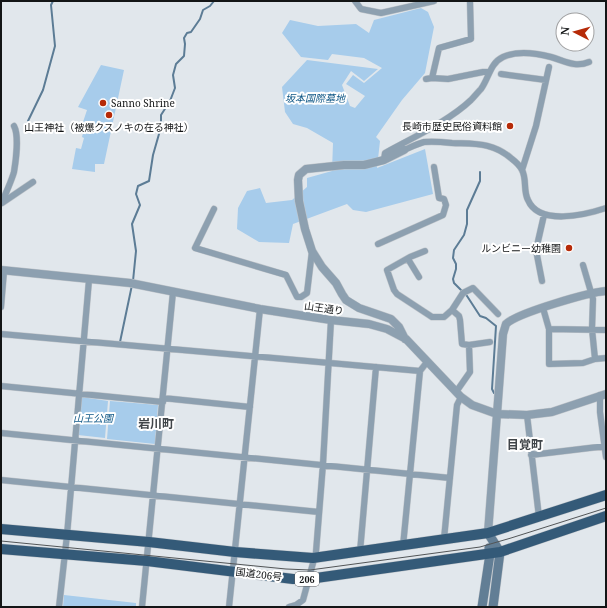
<svg xmlns="http://www.w3.org/2000/svg" width="607" height="608" viewBox="0 0 607 608" font-family="'Noto Serif','Noto Sans JP',serif">
<style>
.green{fill:#a7cceb}
.lines{fill:none;stroke-linecap:round;stroke-linejoin:round}
.stream{stroke:#5c7c95;stroke-width:2}
.minor-casing{stroke:#c0c5ca;stroke-width:7}
.tertiary-casing{stroke:#c0c5ca;stroke-width:9}
.secondary-casing{stroke:#c0c5ca;stroke-width:10}
.trunk-casing{stroke:#c0c5ca;stroke-width:11}
.minor{stroke:#8da0b0;stroke-width:6}
.tertiary{stroke:#8da0b0;stroke-width:8}
.secondary{stroke:#627e95;stroke-width:9}
.trunk{stroke:#345a78;stroke-width:10}
.tram{stroke:#525557;stroke-width:1}
.poi-dot{fill:#b62a08;stroke:#fff;stroke-width:1.5}
.labels{text-anchor:middle;dominant-baseline:central;stroke-width:4;stroke-linejoin:round;paint-order:stroke}
.shield{fill:#fff;stroke:#5a5b5c;stroke-width:1}
.shield-label{font-size:9px;font-weight:bold;fill:#131516}
.park-label{font-size:10px;font-style:italic;fill:#0f5786;stroke:#fff}
.poi-label{font-size:10px;fill:#131516;stroke:#fff;text-anchor:end}
.street-label{font-size:10px;fill:#131516;stroke:#fff}
.quarter-label{font-size:12px;font-weight:bold;fill:#404549;stroke:#fff}
</style>
<rect width="100%" height="100%" fill="#e1e7ec"/>
<path class="green" d="M421,8L428,12L434,27L425,73L402,100L376,137L380,141L377,168L425,149L433,194L366,212L353,210L347,204L293,224L289,243L259,242L237,229L238,208L247,191L260,188L266,203L292,200L307,187V178L332,171L333,143L307,128L293,124L285,112L282,87L307,60L378,69L364,81L351,71L342,85L350,106L355,108L365,96L346,84L353,75L364,83L382,68L364,58L332,54L328,60L301,57L282,33L290,20L318,26L356,24L369,33L374,20Z
M101,65L124,70L104,164H95V172L72,169L76,148L81,149L84,138L82,137L84,129L81,128L87,110L78,107Z
M82,397L108,401L105,438L78,435Z
M110,401L158,405L155,444L107,439Z
M64,595L136,603V607H63Z"/>
<g class="lines">
<path class="stream" d="M28,121L43,90L55,46L51,5L53,1
M480,172V181L467,210V224L464,235L454,250L453,258L456,264V269L453,279L454,283L467,296L480,316L486,318L496,326L492,389L494,393
M133,281L136,251L132,224L140,205L136,194L138,186L149,181L153,155L161,127V115L170,101L175,88L173,75L176,64L184,56L185,44L184,38L187,33L191,32L200,19L203,10L210,6L214,1
M120,342L132,285"/>
<g class="minor-casing">
<path id="minor" d="M355,1L361,9L381,13L434,1
M501,74L546,80
M432,78L439,48L471,39L470,1
M426,79L432,78L448,79L483,72H489
M404,150C411,147 417,144 424,142C433,141 443,142 452,143C475,144 493,142 512,159C516,162 520,166 522,170C527,179 523,191 528,200C539,226 585,215 606,208
M384,160L385,153C412,138 449,121 471,100C474,97 478,92 481,89C489,78 490,63 503,57C518,50 536,53 551,57C565,61 575,68 589,62
M522,170L536,126L549,67
M1,203C5,196 12,179 14,172C16,160 19,135 14,126
M2,203L33,182
M214,209L195,248L286,275L297,297H301L307,293L312,251
M378,244L443,215L446,205L444,199L439,198L434,167
M425,251L410,257L387,270L394,290L397,294L429,315L432,317H444L452,310L463,293L473,288L498,314
M408,259L419,277
M583,265L593,299L592,329L595,359
M542,281L536,250L544,215
M1,307L4,271
M543,308L549,329V364L583,363L595,359L606,358
M452,310L459,316L460,320L462,344L469,345L470,372L456,392
M549,329L606,330
M1,334L420,371
M469,345L490,342
M1,386L163,402
M600,395V412L606,457
M163,398L250,407
M527,415L539,517
M1,433L450,478
M531,455L606,446
M1,480L319,512
M444,539L457,405L461,397
M403,546L420,371L427,362
M360,552L376,367
M59,607L67,535L89,280
M142,607L173,292
M229,607L260,309
M289,607L296,605L303,600L316,552L323,464L331,320"/>
</g>
<g class="tertiary-casing">
<path id="tertiary" d="M404,150L384,160L364,165H344L306,169L299,175L298,180L299,201L305,229L312,251L322,267L336,283L342,294L346,300L359,308L391,319L399,327L405,339
M1,270L130,283L260,309L331,320L369,324L387,329L406,339L461,397L472,405L497,414L488,533
M606,291C590,292 517,313 506,324L503,334L497,414L527,415L552,412L606,394"/>
</g>
<g class="secondary-casing">
<path id="secondary" d="M488,533L500,552L493,607
M482,607L490,554L489,548"/>
</g>
<g class="trunk-casing">
<path id="trunk" d="M1,529L149,542L235,552L313,558L488,533L606,495
M1,549L147,561L293,579H309L500,552L606,516"/>
</g>
<use href="#minor" class="minor"/>
<use href="#tertiary" class="tertiary"/>
<use href="#secondary" class="secondary"/>
<use href="#trunk" class="trunk"/>
<path class="tram" d="M1,541L286,569L310,570L480,547L511,538L606,508"/>
</g>
<g class="poi-dot">
<circle cx="103" cy="103" r="4"/>
<circle cx="109" cy="115" r="4"/>
<circle cx="510" cy="126" r="4"/>
<circle cx="569" cy="248" r="4"/>
</g>
<g class="labels">
<rect class="shield" x="295" y="572" width="24" height="14" rx="3"/>
<g class="shield-label">
<text x="307" y="579">206</text>
</g>
<g class="park-label">
<text x="315" y="98">坂本国際墓地</text>
<text x="93" y="418">山王公園</text>
</g>
<g class="poi-label">
<text x="111" y="103" text-anchor="start">Sanno Shrine</text>
<text x="502" y="126">長崎市歴史民俗資料館</text>
<text x="109" y="127" text-anchor="middle">山王神社（被爆クスノキの在る神社）</text>
<text x="561" y="248">ルンビニー幼稚園</text>
</g>
<g class="street-label">
<text transform="translate(324 308) rotate(8)">山王通り</text>
<text transform="translate(259 574) rotate(7)">国道206号</text>
</g>
<g class="quarter-label">
<text x="156" y="423">岩川町</text>
<text x="525" y="444">目覚町</text>
</g>
</g>
<rect width="607" height="608" fill="none" stroke="#131516" stroke-width="4"/>
<g transform="translate(575 32) rotate(276)"><circle r="19" fill="#ffffff" stroke="#a1a1a2"/>
<path d="M0-3L7 15L0 10L-7 15Z" fill="#b62a08"/>
<text y="-6" font-size="11" font-weight="bold" text-anchor="middle" fill="#131516">N</text>
</g>
</svg>
